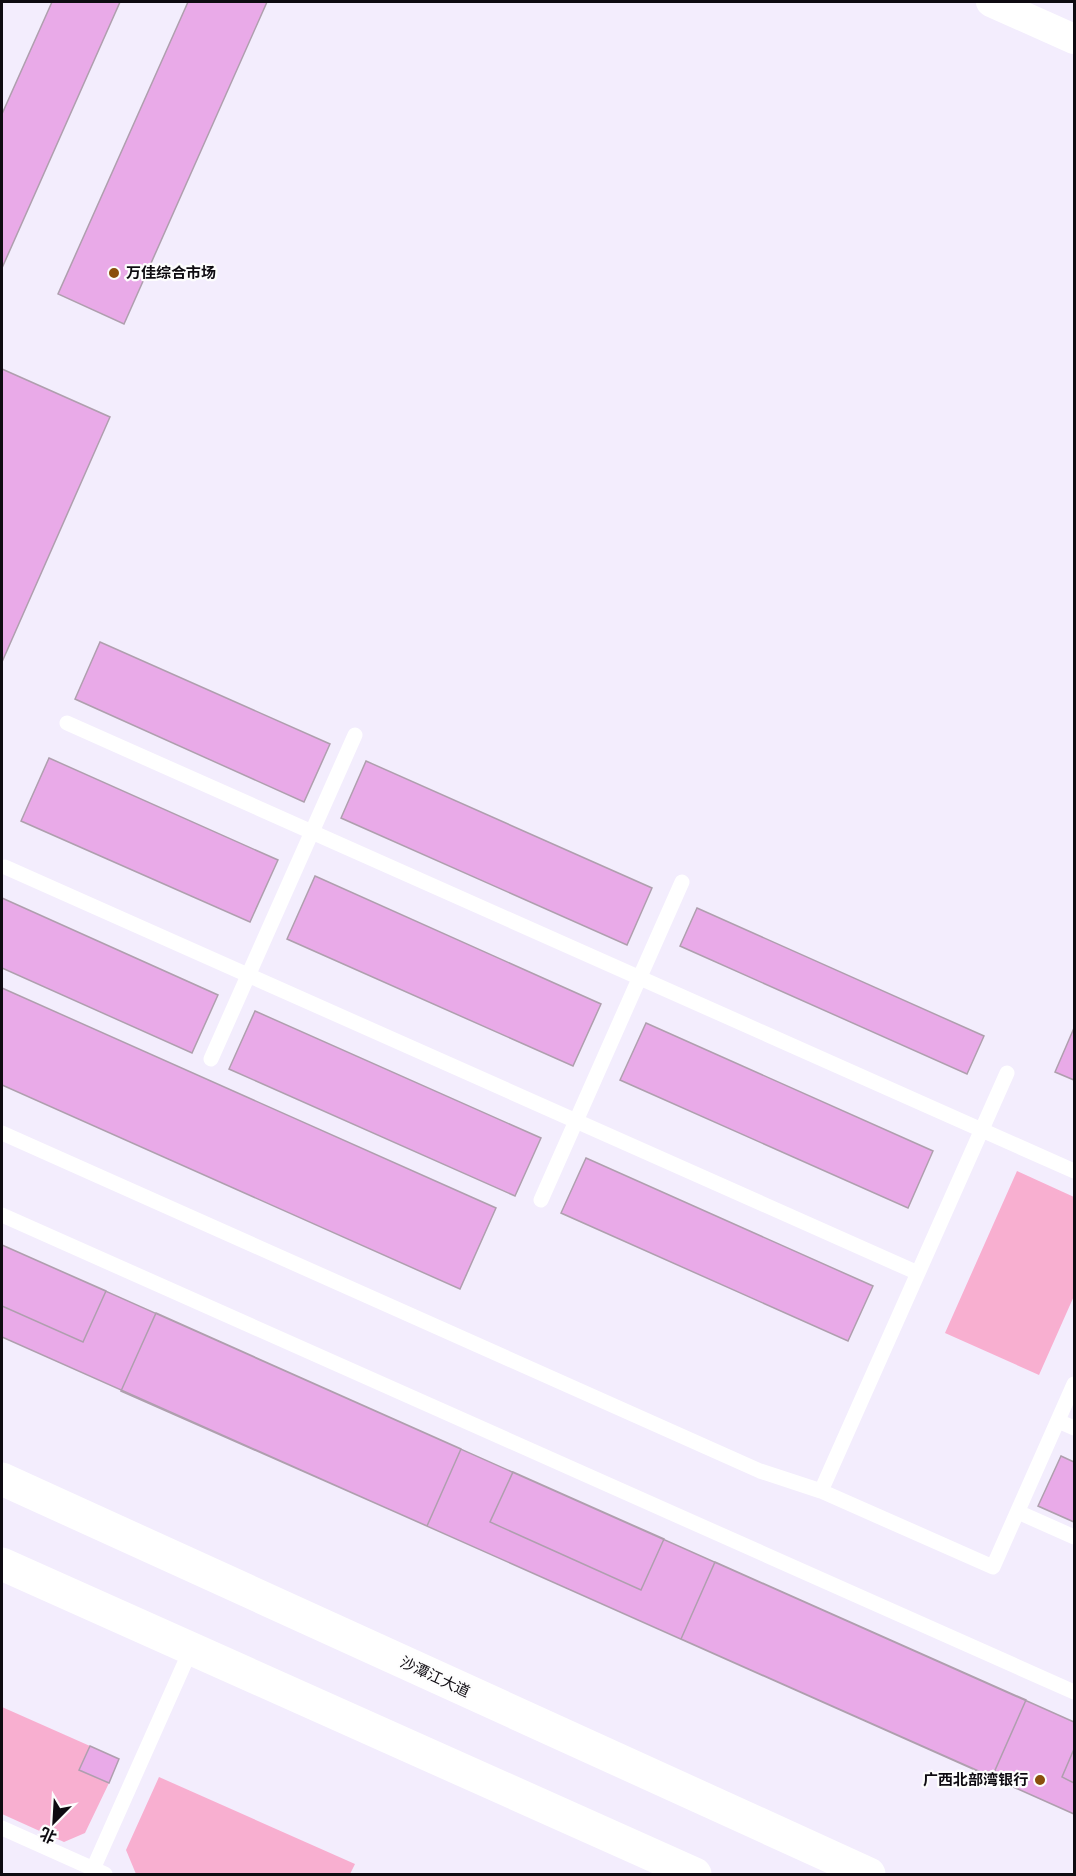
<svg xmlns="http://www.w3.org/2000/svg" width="1076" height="1876" viewBox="0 0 1076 1876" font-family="Figtree,'Noto Sans SC',sans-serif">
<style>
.green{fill:#f8afd0}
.building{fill:#e9aae8;stroke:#af9fae;stroke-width:1.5}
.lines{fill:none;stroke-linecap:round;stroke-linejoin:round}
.service{stroke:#fff;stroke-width:15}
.minor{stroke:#fff;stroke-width:30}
.primary{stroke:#fff;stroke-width:33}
.poi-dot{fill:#8a4f0c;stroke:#fdfdfd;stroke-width:2}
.labels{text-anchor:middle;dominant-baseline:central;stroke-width:4.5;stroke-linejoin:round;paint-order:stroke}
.poi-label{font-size:15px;font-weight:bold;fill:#0e0b11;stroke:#fdfdfd;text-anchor:start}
.street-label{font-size:15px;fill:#0e0b11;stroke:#fdfdfd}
</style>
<rect width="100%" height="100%" fill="#f3edfd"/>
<path class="green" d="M1017,1171L1074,1197V1296L1039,1375L945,1333Z
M2,1707L90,1746L79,1770L109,1783L85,1833L64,1842L2,1814Z
M159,1777L355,1864L350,1874H136L126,1850Z"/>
<path class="building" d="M52,2H120L2,268V114Z
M188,2H267L124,324L58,294Z
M2,369L110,417L2,662Z
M100,642L330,744L304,802L75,699Z
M49,758L278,860L250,922L21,821Z
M366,761L652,888L627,945L341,818Z
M315,876L601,1004L573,1066L287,939Z
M2,898L218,995L192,1053L2,968Z
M697,908L984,1036L967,1074L680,946Z
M2,988L496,1208L460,1289L2,1085Z
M255,1011L541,1138L515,1196L229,1069Z
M646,1023L933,1151L908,1208L620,1080Z
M1074,1028V1080L1055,1072Z
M586,1158L873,1286L848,1341L561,1213Z
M2,1245L106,1291L83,1342L2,1306Z
M2,1245L1074,1722V1814L2,1337Z
M156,1313L461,1449L427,1526L121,1391Z
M1061,1456L1074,1462V1522L1038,1506Z
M513,1472L664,1539L641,1590L490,1522Z
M715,1562L1026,1700L992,1777L681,1639Z
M90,1746L119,1759L109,1783L79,1770Z
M1074,1749V1783L1062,1777Z"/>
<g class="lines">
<path class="service" d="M67,723L1074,1171
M5,867L918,1273
M211,1059L355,735
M2,1133L760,1471L821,1491L1007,1073
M541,1200L682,882
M2,1215L1074,1692
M1058,1421L1074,1428
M821,1491L993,1567L1074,1384
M1018,1512L1074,1537
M2,1828L105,1874
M93,1869L191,1649"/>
<path class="minor" d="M991,2L1074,39"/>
<path class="primary" d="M2,1479L869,1874
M2,1564L695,1874"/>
</g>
<g class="poi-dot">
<circle cx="114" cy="273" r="6"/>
<circle cx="1040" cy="1780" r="6"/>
</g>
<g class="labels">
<g class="poi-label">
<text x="126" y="273">万佳综合市场</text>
<text x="1028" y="1780" text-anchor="end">广西北部湾银行</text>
</g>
<g class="street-label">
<text transform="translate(435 1677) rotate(25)">沙潭江大道</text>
</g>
</g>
<rect width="1076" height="1876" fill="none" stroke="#0e0b11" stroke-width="6"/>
<g transform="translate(54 1822) rotate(204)" stroke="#fdfdfd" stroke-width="4.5" paint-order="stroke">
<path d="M0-4.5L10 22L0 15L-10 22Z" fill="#0e0b11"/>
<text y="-9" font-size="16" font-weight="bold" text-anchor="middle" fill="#0e0b11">北</text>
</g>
</svg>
